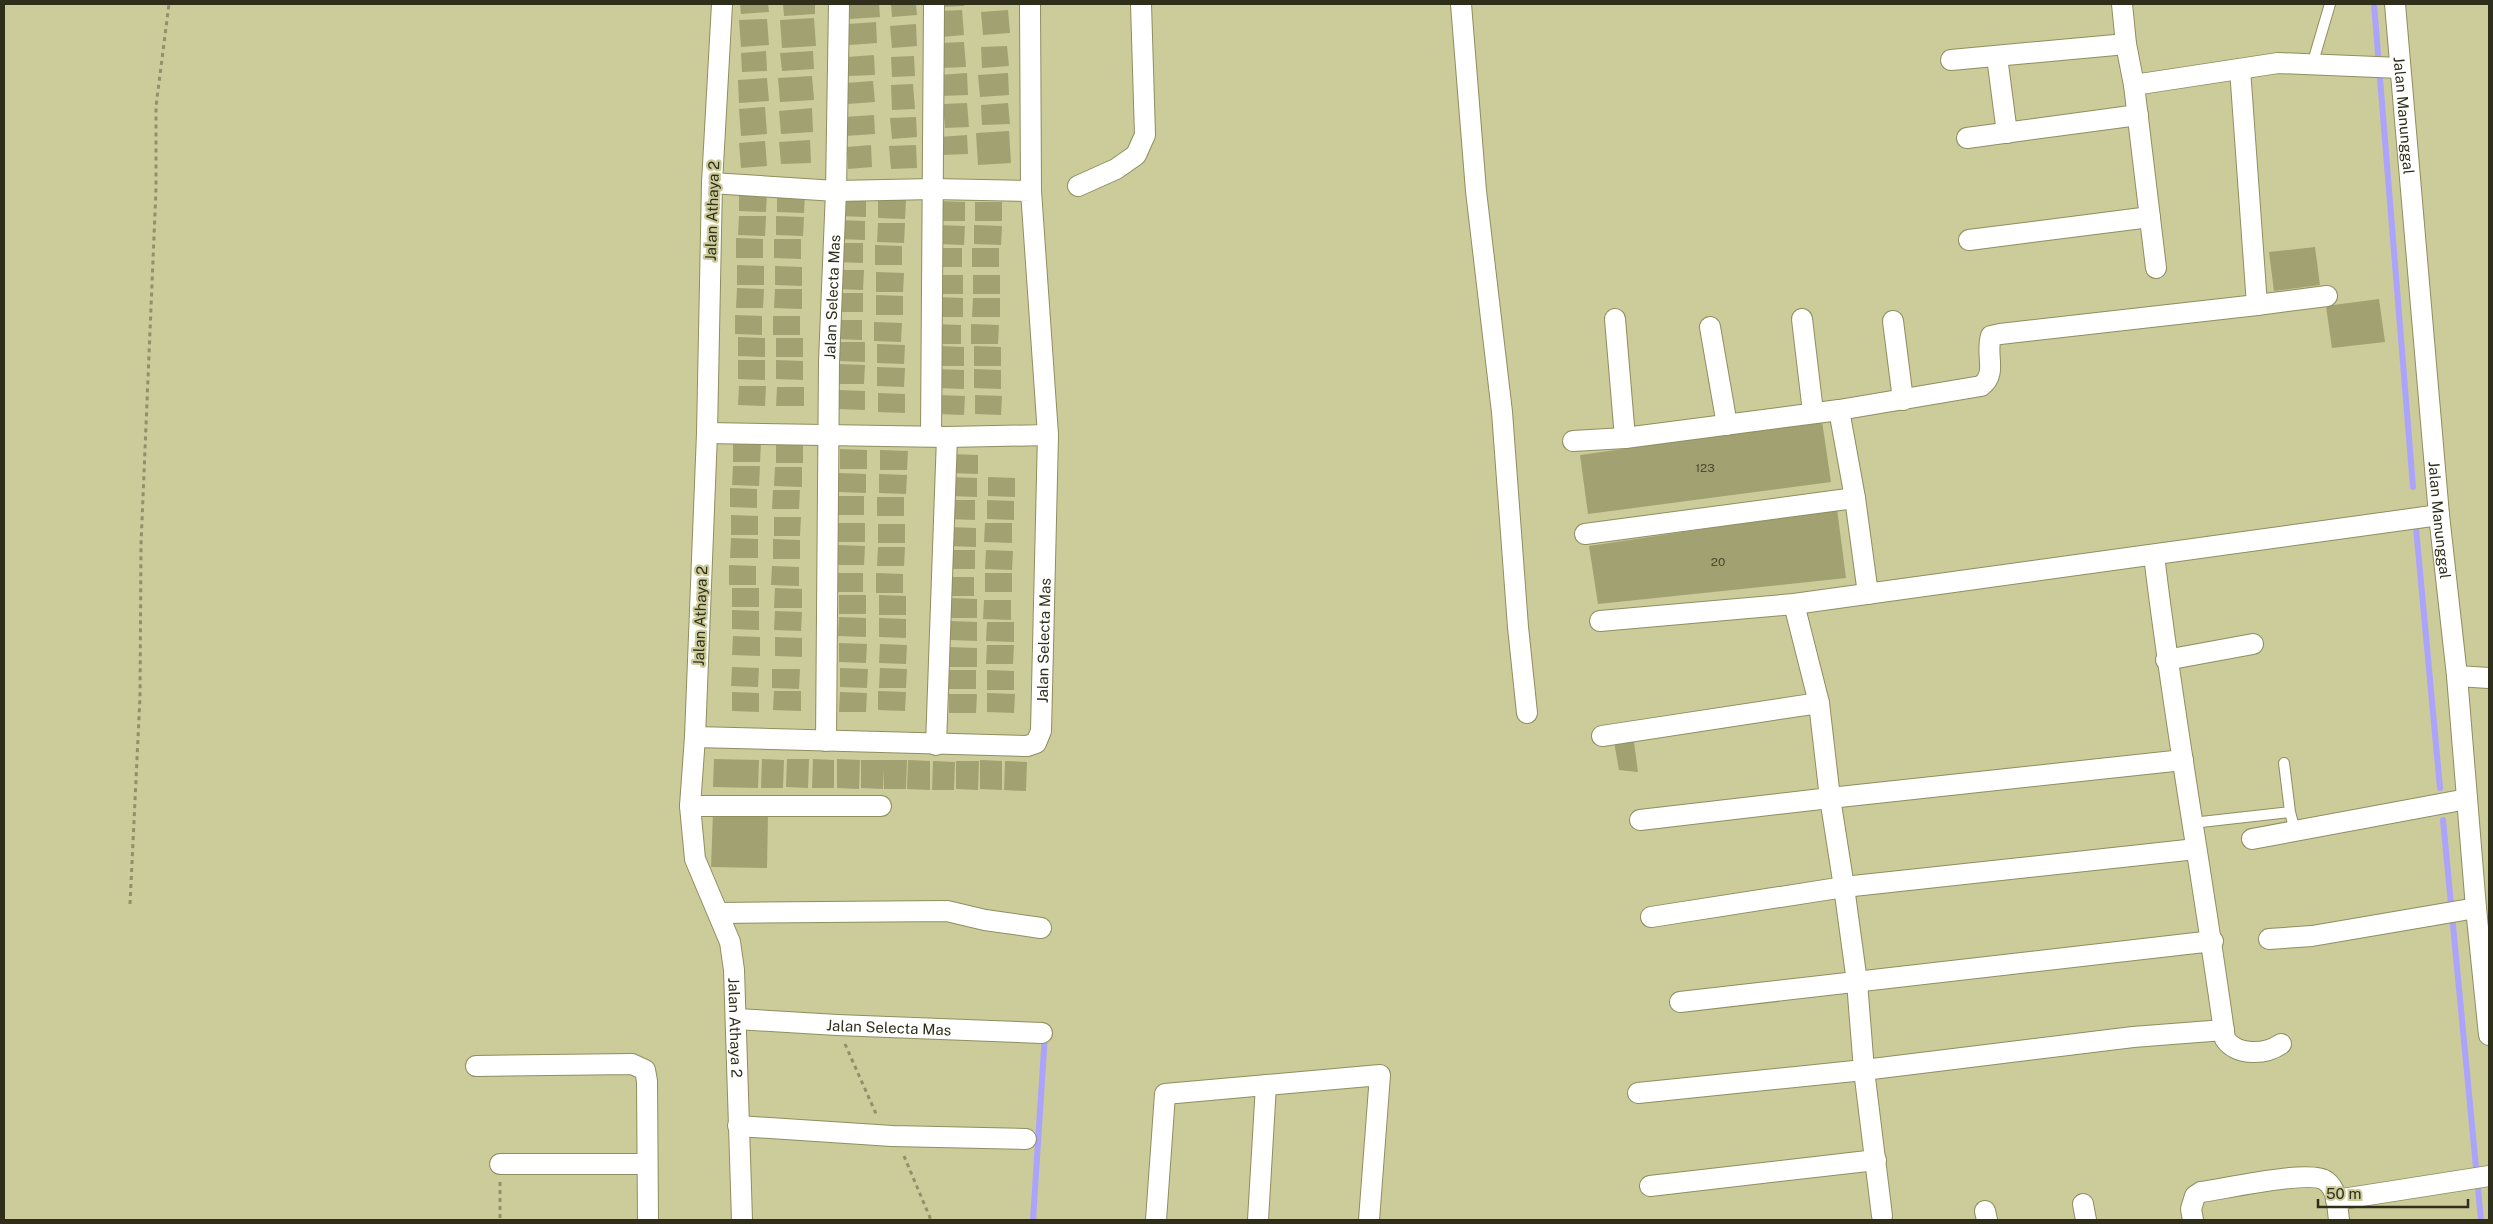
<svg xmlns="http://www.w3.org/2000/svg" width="2493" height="1224" viewBox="0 0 2493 1224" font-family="'Public Sans',sans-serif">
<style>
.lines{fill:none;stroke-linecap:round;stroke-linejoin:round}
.stream{stroke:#aca4fc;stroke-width:6}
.building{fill:#a2a172}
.service-casing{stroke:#8f8e60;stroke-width:12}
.minor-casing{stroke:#8f8e60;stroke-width:22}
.path{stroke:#91906a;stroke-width:3;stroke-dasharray:4 4;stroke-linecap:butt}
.service{stroke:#fff;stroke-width:10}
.minor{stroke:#fff;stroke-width:20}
.labels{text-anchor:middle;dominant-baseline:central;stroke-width:4.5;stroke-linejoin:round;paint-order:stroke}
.number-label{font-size:12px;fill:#4b4b30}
.street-label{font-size:15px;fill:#2e2e1a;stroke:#cccb9a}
</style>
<rect width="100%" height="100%" fill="#cccb9a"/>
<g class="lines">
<path class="stream" d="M2374,4L2413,487
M2416,528L2440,788
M2443,820L2481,1220
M1033,1220L1045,1034"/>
</g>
<path class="building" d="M740,4H768L769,12L741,14Z
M783,4H815V14L784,16Z
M850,4H879L880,17L850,19Z
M891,4H916L917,15L892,17Z
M940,4H964V6L941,7Z
M962,10L964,35L942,37L940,11Z
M1008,10L1010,33L983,35L981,12Z
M814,18L816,46L782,48L780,20Z
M767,19L769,45L741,47L739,20Z
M876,22L877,43L849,45L848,24Z
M916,24L917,46L892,48L890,26Z
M964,42L966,67L941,68L940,43Z
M1007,46L1009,66L982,68L981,47Z
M766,51L767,71L742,72L741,53Z
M813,51L814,69L782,71L780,53Z
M874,55L875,75L848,76L847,57Z
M914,56L915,76L892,77L891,57Z
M967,73L968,95L940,96L939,75Z
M1008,73L1009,95L980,97L978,75Z
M812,76L814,100L780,102L778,78Z
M767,78L769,101L739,103L738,80Z
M873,81L875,102L847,104L845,83Z
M913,84L915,109L892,110L891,85Z
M967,103L969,127L945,128L943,104Z
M1008,103L1010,124L982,125L981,105Z
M765,107L767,134L741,136L739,109Z
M812,108L813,132L781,134L779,111Z
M874,115L875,134L845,136L844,117Z
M916,117L917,137L892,139L890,118Z
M1009,131L1011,163L978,165L976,133Z
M967,135L968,154L941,155L939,137Z
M810,140L811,163L781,164L779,142Z
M765,141L767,166L741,168L739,143Z
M871,145L872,167L848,169L847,147Z
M916,145L917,168L891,169L889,146Z
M739,192L767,193L766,212L739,211Z
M777,193L805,194L804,213L777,212Z
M839,197H866V217L839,216Z
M878,199L906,200L905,219L878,218Z
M938,201L965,202V221H938Z
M975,202H1002V221H975Z
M739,216H766L765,236L738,235Z
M776,216L804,217L803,236L776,235Z
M838,220L865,221V240L838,239Z
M878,223H905L904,243L877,242Z
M937,225L965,226L964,245L937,244Z
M974,225L1002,226L1001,245L974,244Z
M736,238L763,239V258H736Z
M774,239H801V259L774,258Z
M836,243H863V263L835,262Z
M875,245L902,246V265H875Z
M2315,247L2320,285L2274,291L2269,252Z
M935,248H962V267H935Z
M972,248H999V267H972Z
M737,265L764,266V285H737Z
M775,266L802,267V286L775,285Z
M837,270H864L863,290L836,289Z
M876,272L904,273L903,292H876Z
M936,275H963V294H936Z
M973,275H1000V294H973Z
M737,288L764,289L763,308H736Z
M775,289H802V309L774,308Z
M836,293H863V312H836Z
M876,295L903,296V315H876Z
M935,297L963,298V317H935Z
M973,298H1000V317H972Z
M2379,299L2385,342L2332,348L2326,306Z
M735,315L762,316V335L735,334Z
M773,316H800V335H773Z
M835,320H862V340L834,339Z
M874,322L902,323L901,342L874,341Z
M934,324L961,325V344H934Z
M971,324L999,325L998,344H971Z
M738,337L765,338V357L738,356Z
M776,338H803V357H776Z
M838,342H865V362L837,361Z
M877,344L905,345L904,364L877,363Z
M937,346L964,347V366H937Z
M974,346L1001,347V366H974Z
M738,360H765V380L738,379Z
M776,360L803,361V380L776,379Z
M838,364L865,365L864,384H837Z
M877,367L905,368L904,387L877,386Z
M937,369L964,370V389L937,388Z
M974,369L1001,370V389L974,388Z
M739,386H766L765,406L738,405Z
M777,387H804V406H776Z
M838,390L865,391V410L838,409Z
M878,393L905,394V413L878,412Z
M937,395L965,396L964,415L937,414Z
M975,395L1002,396L1001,415L975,414Z
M1822,421L1831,482L1588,514L1580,455Z
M733,442L761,443L760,462H733Z
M776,444H803V463H776Z
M840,449L867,450V469H840Z
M880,450L908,451L907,470H880Z
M951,454L978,455V474L951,473Z
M733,466H760L759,486L732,485Z
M775,467H802V487L774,486Z
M839,473L866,474V493L839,492Z
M879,474L907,475L906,494L879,493Z
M950,477L977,478V497L950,496Z
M988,477L1015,478V497L988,496Z
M730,488L757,489V508L730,507Z
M773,490H800L799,509H772Z
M837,496H864V515H837Z
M877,497H904V516H877Z
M948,500H975V520L947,519Z
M987,500L1014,501V520L987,519Z
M1837,509L1846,578L1598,604L1589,546Z
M731,515L758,516V535H731Z
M774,517H801L800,536H774Z
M838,523H865V542H838Z
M985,523H1012V543L984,542Z
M878,524H905V543H878Z
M949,527L976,528V547L948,546Z
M731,538L758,539V558H730Z
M773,539L800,540V559H773Z
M837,545L865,546L864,565H837Z
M878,547H905L904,566H877Z
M948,550H975V569H948Z
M986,550L1013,551L1012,570L985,569Z
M729,565L756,566V585H729Z
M772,566L799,567V586L771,585Z
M836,573H863V592H836Z
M876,573L903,574V593H876Z
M985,573H1012V592H985Z
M947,577H974V596H946Z
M732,588H759V607H732Z
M775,588L802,589V608H774Z
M839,595H866V614H839Z
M879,595L906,596V615H879Z
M950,598L977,599V618H949Z
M984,600H1011V620L983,619Z
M732,610L759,611V630L732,629Z
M775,611L802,612L801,631L774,630Z
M839,617L866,618V637L838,636Z
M879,618L906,619V638L879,637Z
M950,621L977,622V641L949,640Z
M987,622H1014V642L986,641Z
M733,636L760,637V656L732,655Z
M775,637L802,638V657L775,656Z
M839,643L867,644L866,663L839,662Z
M880,644L907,645L906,664L879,663Z
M987,645H1014L1013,664H986Z
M950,647L977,648V667H950Z
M732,667L759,668L758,687L731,686Z
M840,668L868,669L867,688L840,687Z
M880,668L907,669L906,688H879Z
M772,669H800L799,689L772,688Z
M949,670H976V689H948Z
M987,670L1014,671V690H987Z
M774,691H801V711L773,710Z
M878,691L906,692L905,711L878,710Z
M732,692L759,693V712L732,711Z
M840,692L867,693L866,712H839Z
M987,693L1015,694L1014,713L987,712Z
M949,694H977L976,713H949Z
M1614,742H1634L1638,772L1619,770Z
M714,759L759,760L758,788L713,787Z
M762,759L784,760L783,788H761Z
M787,759H809L808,788L786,787Z
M813,759L834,760V788H812Z
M837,759L860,760L859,789L837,788Z
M861,760H907L906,789H884L883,769V789L861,788Z
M908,760L930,761V790L907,789Z
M980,760L1002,761V790L980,789Z
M933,761L955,762L954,790H932Z
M956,761H979L978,790L956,789Z
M1005,761L1027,762L1026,791L1004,790Z
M713,812L768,814L767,868L711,867Z"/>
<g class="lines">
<g class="service-casing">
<path id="service" d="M2312,65L2330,4
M2284,763L2290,812
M2192,823L2290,812L2295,831"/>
</g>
<g class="minor-casing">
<g id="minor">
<path id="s1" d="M722,4L712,183L707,433L695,737L690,806L695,859L730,942L734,970L742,1220"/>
<path d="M1030,4L1031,191"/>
<path d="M1461,4L1476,191L1502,412L1518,627L1527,713"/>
<path d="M2122,4L2126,44L2134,85"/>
<path id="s2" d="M2395,4L2439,515L2457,676L2476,908L2489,1035"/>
<path d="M1997,57L2007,133"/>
<path d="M1951,60L2126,44"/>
<path d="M2240,69L2257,305L2327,296"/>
<path d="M1967,138L2138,115"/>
<path d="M1078,186L1116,169L1136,155L1145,135L1141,4"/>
<path d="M1969,240L2150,217"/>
<path d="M2156,268L2134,85L2278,63L2400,68"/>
<path d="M1615,319L1625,438"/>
<path d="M1802,319L1813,412"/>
<path d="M1893,321L1903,400"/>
<path d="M1710,327L1727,425"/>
<path d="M1839,410L1855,498L1868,594"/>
<path d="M707,433L947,437L1048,435L1031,191L934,189L836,191L712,183"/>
<path d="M931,436L934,4"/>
<path d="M1573,441L1625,438L1839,410L1981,386C1998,374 1985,354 1991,336L2000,334L2257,305"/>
<path d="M1585,534L1855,498"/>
<path d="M2154,555C2173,717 2203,877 2225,1039C2237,1056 2265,1055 2281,1044"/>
<path d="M1600,621L1794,604L2439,515"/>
<path d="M2166,660L2253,644"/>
<path d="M2457,676L2489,678"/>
<path d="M1602,736L1819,703"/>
<path id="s3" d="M695,737L1027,746L1036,743L1041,731L1048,435"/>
<path id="s4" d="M826,741L829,362L836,191L839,4"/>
<path d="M936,745L947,437"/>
<path d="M2183,760L1830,798L1844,887L2196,849"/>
<path d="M690,806H881"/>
<path d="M1640,820L1830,798L1819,703L1794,604"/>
<path d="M2252,839L2467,799"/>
<path d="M719,913L947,911L985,920L1041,928"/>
<path d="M1651,917L1844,887L1857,982L1864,1070L1882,1216"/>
<path d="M2269,939L2312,936L2476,908"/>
<path d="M1680,1002L2213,941"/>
<path id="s5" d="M737,1019L837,1025L1042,1033"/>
<path d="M476,1066L632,1064L645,1070L647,1081L648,1220"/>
<path d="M1638,1093L1864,1070L2133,1037L2224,1030"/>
<path d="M738,1126L892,1136L1026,1139"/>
<path d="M500,1164H647"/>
<path d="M1650,1186L1876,1160"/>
<path d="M2336,1200L2489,1176"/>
<path d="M2083,1204L2086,1220"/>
<path d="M1985,1211L1987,1220"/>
<path d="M1156,1220L1165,1094L1380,1075L1369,1220"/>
<path d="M1258,1220L1266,1085"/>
<path d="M2193,1220L2191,1209L2195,1196L2201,1192C2224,1189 2311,1169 2326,1181C2338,1190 2337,1207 2339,1220"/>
</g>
</g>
<path class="path" d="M130,904L140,697L141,544L156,189V106L169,4
M845,1044L877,1116
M904,1156L931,1220
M500,1182V1220"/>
<use href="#service" class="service"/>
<use href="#minor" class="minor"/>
</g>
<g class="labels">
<g class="number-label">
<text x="1705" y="468">123</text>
<text x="1718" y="562">20</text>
</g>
<g class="street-label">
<text stroke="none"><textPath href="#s2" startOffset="112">Jalan Manunggal</textPath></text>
<text transform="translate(712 211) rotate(-88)">Jalan Athaya 2</text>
<text stroke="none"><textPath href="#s4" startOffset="444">Jalan Selecta Mas</textPath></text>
<text stroke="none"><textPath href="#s2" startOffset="518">Jalan Manunggal</textPath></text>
<text transform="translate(700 616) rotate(-88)">Jalan Athaya 2</text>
<text stroke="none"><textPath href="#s3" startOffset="445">Jalan Selecta Mas</textPath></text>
<text stroke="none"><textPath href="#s5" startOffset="152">Jalan Selecta Mas</textPath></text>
<text stroke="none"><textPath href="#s1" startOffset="1032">Jalan Athaya 2</textPath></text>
</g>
</g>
<rect width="2493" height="1224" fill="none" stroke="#2e2e1a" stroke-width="10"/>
<path d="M2318 1199v8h150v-8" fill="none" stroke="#2e2e1a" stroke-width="2.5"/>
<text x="2326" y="1199" font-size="15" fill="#2e2e1a" stroke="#cccb9a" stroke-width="4" paint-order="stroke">50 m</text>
</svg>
